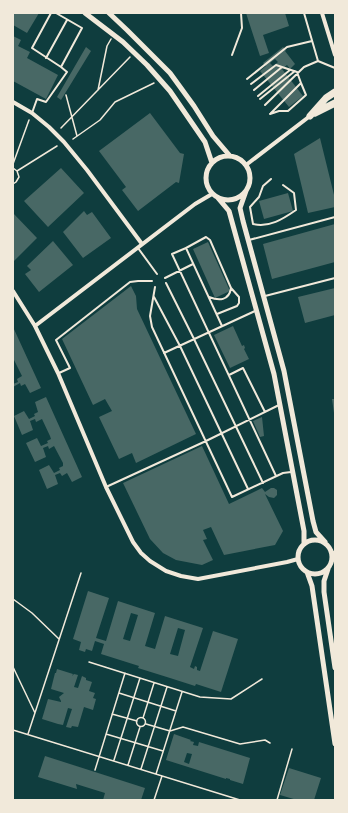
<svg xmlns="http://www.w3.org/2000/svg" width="348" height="813" viewBox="0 0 348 813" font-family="'Roboto Condensed',sans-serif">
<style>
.building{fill:#486865;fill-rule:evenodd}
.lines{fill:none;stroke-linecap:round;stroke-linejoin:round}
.path{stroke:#f1e9da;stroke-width:1.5}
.service{stroke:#f1e9da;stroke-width:2}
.minor{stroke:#f1e9da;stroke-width:4}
.tertiary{stroke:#f1e9da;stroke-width:5}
.motorway{stroke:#f1e9da;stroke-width:7}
</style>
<rect width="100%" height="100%" fill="#0f3d3e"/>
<path class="building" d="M13,13H39L27,33L13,25Z
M246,13H285L289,26L263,35L269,53L260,56Z
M13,36L21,40L18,46L30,52L27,58L58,75L46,99L13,81Z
M86,47L91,51L61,100L57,97Z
M283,47L286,50L285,51L295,64L290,69L287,65L282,69L303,96L289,107L260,71L266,66L263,63ZM275,59L278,62L273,66L270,63Z
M150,113L180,153L184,154L179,183L176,182L138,211L122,190L126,187L99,151Z
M320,138L335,199V207L308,213L294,154Z
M61,168L84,193L48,227L24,201Z
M288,193L293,211L264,219L259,201Z
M84,211L87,215L92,212L111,238L83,258L63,232Z
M13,213L37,238L13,262Z
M335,224V262L272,279L263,244Z
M53,241L73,265L39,292L25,274L31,270L27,266Z
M208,242L230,291L215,298L193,249Z
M131,286L136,296L137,309L196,434L136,463L132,453L119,459L99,417L112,411L105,399L93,405L62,339Z
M335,288V315L305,323L298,297Z
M233,326L242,346L244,345L245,348L244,349L249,359L230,368L214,335Z
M13,327L41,388L30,393L25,384L21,386L20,383L13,387V384L18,382L17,379L22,376L13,358Z
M46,397L82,477L72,482L67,473L62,476L60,473L55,475L58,484L47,489L39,470L49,465L54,473L60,470L59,468L63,466V463L54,446L49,449L48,446L43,448L46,457L35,462L26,443L37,438L41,446L48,443L47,441L51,439L50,436L42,419L36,422L35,419L30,421L33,430L22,435L14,416L24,411L29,419L35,416L34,414L38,412L35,402Z
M332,399H335V413H334Z
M262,417L264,436L260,437L253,421Z
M202,446L229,504L262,488L265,492L271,488H274L277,490V495L274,498L269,497L265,494L283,531L275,545L224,555L211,527L203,530L207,539L203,540L213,560L202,565L176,560L163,553L150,539L123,483Z
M88,591L109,598L96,638L106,641L118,601L155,613L145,646L155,649L165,616L203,628L190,667L194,669L195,666L197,667V670L200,671L213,631L238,639L221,692L196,684L195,686L170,678L138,668L139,666L101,654L104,644L95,641L92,651L86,649L85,652L79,650L81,642L73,639ZM131,613L138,615L130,641L123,639ZM178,628L185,630L178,656L170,654Z
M57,669L73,674L72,676L74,674L78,675L74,687L78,688L82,676L86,678V680L92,682L89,691L95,693L93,698L96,699L93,710L84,707L78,727L72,726L71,728L66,727L72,709L68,708L63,725L58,724L59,722L58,724L42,719L48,699L61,702V701L59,697L64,693L51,689L55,673H56Z
M174,734L191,740L190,741L194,742L193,745L198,746L199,742L250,758L243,784L230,780V779L226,778V779L166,760ZM187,753L192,754L189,764L184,762Z
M45,756L145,788L141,800H103L105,793L76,784L77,789L38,777Z
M289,768L321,778L314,800H297L280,795Z"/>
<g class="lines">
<path class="path" d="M98,90L107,46L111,39
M66,95L77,136
M61,128L130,57
M73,139L100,120L115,102L154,83
M13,164L29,120
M13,168L17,171L19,177L16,182L13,184
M17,171L57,146
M13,599L32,613L59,639
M89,662L200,697L231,699L262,679
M13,667L35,713
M119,693L176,711
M112,714L137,721
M136.5 722a4.5 4.5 0 1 1 9 0a4.5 4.5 0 1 1-9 0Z
M143,718L154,683
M146,724L170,731L183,727L240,744L265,740L270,743
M13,730L240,800
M28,734L81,573
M106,734L163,751
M114,760L140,678
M128,765L140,727
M141,769L167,687
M95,770L125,673
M156,774L182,692
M154,800L162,776
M277,800L292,749"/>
<path class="service" d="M51,13L32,48L61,67L82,28L56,13
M304,13L318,61L335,68
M232,55L242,28L241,13
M46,58L67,20
M247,79L287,47L312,41
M251,84L276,65L297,72
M254,90L282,67
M258,96L290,70
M260,99L295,71
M265,105L304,67L318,61
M32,113L37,99L46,102L67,72L61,67
M271,113L301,83L297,72
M270,114L279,111H288L306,95L301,83
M271,179L263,186L259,197L250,207L253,224C269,228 283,219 296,210L294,193L283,185
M249,240L335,217
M138,248L157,274
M186,248L206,237L210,240L231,288C229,301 219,301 209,297
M165,278L193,264
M166,283L194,339L263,483
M155,287L150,316L152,327L232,497L283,473L291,472
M265,296L335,278
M154,297L180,346L248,489
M217,314L237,306L239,303V297L231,288
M222,326L186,248L172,254L276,476
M164,353L255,311
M59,373L70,368L56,340L130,282L138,281H152
M229,375L243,368L265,412
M106,487L206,441L279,405"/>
<path class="minor" d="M322,13L335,55
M13,102L32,113L49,127L64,142L87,170L142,244
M246,165L310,116
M13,291L35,326L58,373L106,487L133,542L141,553L150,561L166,571L181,576L198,579L287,562L298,559
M35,326L195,204L212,194
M332,553H335"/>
<path class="tertiary" d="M85,13L123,42L147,65L170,91L205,142L212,163
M109,13L127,30L170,73L194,106L213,136L230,156
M206 178a22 22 0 1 1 44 0a22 22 0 1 1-44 0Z
M246,191L240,208L243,221L284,371L313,521L316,532L325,542
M218,198L229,211L274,374L304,531V543
M298 557a17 17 0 1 1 34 0a17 17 0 1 1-34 0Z
M328,569L324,581V592L335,668
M307,572L312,586L335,744"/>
<path class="motorway" d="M315,113L335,103
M310,116L326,98L335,92"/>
</g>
<rect width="348" height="813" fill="none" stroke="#f1e9da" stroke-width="28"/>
</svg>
